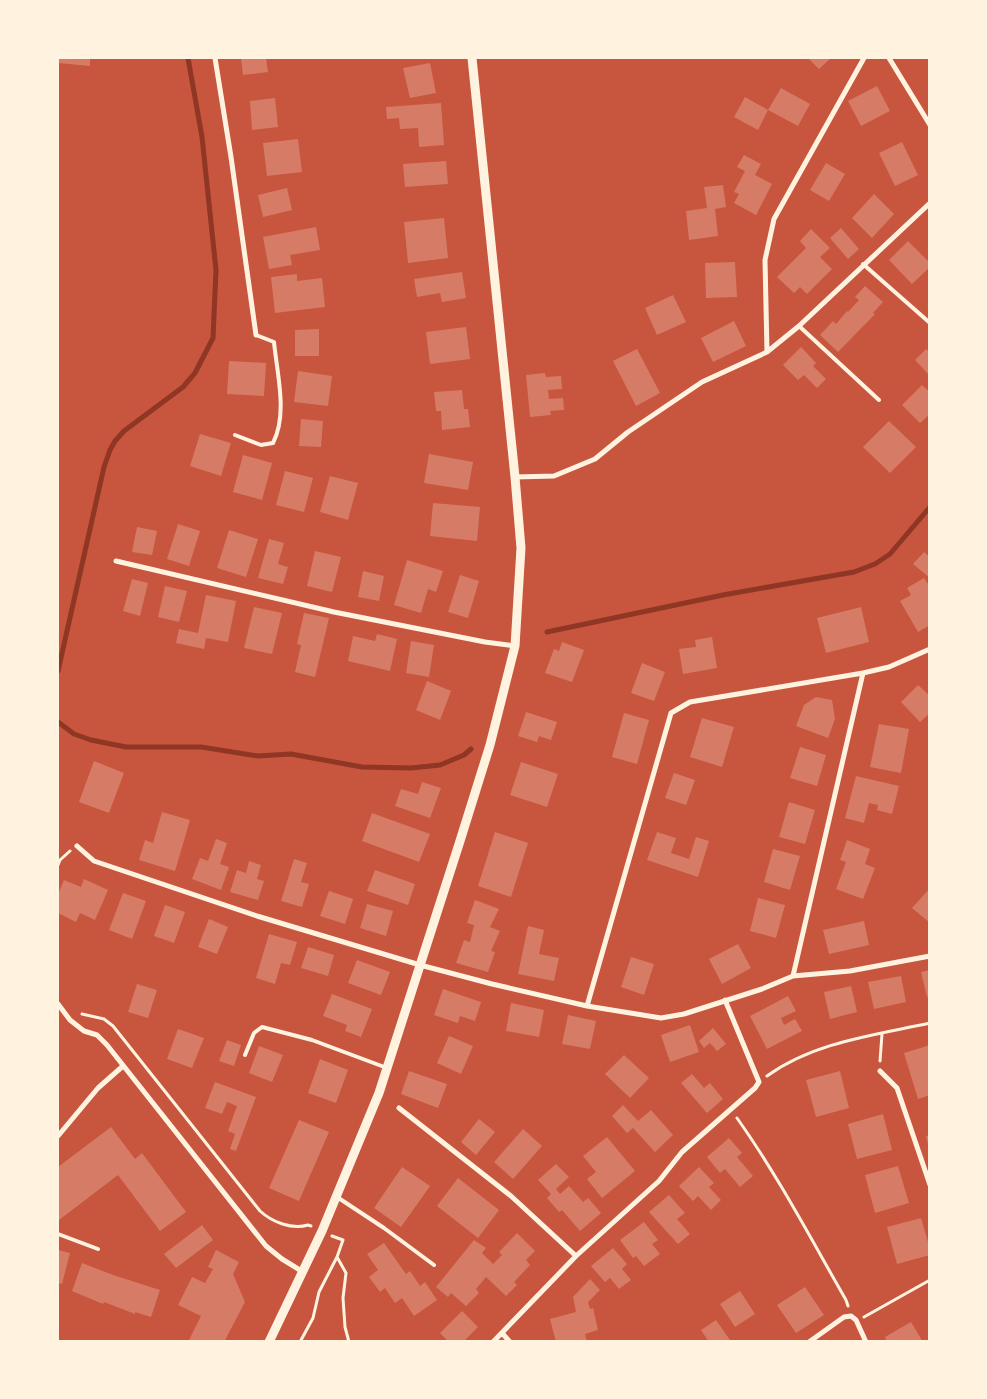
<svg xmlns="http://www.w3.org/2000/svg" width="987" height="1399" viewBox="0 0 987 1399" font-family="'Fira Sans Condensed',sans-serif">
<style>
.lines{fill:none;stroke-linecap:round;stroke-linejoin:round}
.stream{stroke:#8f3625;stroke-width:5}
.building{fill:#d67c66}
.path{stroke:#fff3e0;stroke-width:3}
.service{stroke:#fff3e0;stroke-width:4}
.minor{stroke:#fff3e0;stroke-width:5}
.tertiary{stroke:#fff3e0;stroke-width:9}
</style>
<rect width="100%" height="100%" fill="#c8553d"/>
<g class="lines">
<path class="stream" d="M547,632L723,595L854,572L875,564L890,554L930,507
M58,671L104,467L110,450L115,441L124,431L183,387L195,373L213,338L216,270L202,137L188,58
M58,722L74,734L91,740L126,747H201L258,756L291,754L362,767L411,768L440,765L464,755L471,749"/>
</g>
<path class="building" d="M58,58H90V66L58,63Z
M241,58H266L268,72L243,75Z
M808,58H831L819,69Z
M430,63L436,93L410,98L403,68Z
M877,86L890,111L861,126L848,101Z
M781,88L810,104L798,126L768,110Z
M745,97L768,110L758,130L734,117Z
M275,98L278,127L252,130L250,101Z
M441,103L444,145L419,147L418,128L400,129L399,118L387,119L386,107Z
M298,139L302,172L267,176L263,143Z
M902,142L918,175L895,186L879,153Z
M744,155L761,164L755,175L772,184L756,215L734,203L739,194L734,192L745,171L737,167Z
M446,161L448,184L405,187L403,164Z
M826,163L845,174L829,201L810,190Z
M723,185L726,207L715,209L718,236L689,240L686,211L707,208L704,187Z
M287,188L292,210L263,217L258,195Z
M874,194L894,214L872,238L852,218Z
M444,218L448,258L408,263L404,222Z
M316,227L320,250L290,255L292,265L269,269L263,237Z
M841,228L859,249L848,259L830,238Z
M811,229L830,248L820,257L832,269L807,294L800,287L794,293L777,277L806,248L800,241Z
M908,241L930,263V267L912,284L889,260Z
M735,262L737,297L706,298L705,263Z
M462,272L466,298L442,302L440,293L417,297L414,279Z
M297,274V281L322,278L325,307L275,313L271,277Z
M865,286L883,302L873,313L875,314L838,352L820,335L833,321L836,324L847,311L848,312L859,300L855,297Z
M673,295L686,322L657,335L645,308Z
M734,321L746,346L713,362L701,338Z
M466,327L470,359L430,364L426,332Z
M319,329V356H295V330Z
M801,347L816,363L813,366L826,379L817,388L804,375L798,380L783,365Z
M637,349L660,393L636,406L613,361Z
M926,349L930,353V376L915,360Z
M229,361L266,363L264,396L227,394Z
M298,371L332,376L328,406L294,402Z
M545,373L546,377L561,376L562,389L548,390L549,399L563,398L564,410L550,411L551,415L530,417L526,375Z
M922,385L930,392V414L920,423L902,405Z
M462,390L464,409H468L470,427L442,430L441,411H436L434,392Z
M301,419L323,421L321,447L299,446Z
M889,421L916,447L890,473L863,447Z
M200,434L231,443L221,476L190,466Z
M429,454L473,462L468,490L424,483Z
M243,455L272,463L262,500L233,492Z
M285,471L313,478L304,512L276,505Z
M330,476L358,483L348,520L320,512Z
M433,503L480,507L477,541L430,536Z
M178,524L200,531L189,566L167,559Z
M137,527L157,531L152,555L132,552Z
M229,530L258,539L246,577L217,568Z
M269,539L284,543L278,564L288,567L283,584L258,578Z
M315,551L341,557L332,592L307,586Z
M924,552L930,557V578L913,564Z
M407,560L443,571L436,592L428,589L421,613L394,605Z
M363,571L384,576L379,601L358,597Z
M460,575L479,581L468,618L448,612Z
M924,578L930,587V625L918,632L900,601L911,595L907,588Z
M132,579L148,583L140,616L123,611Z
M165,586L187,591L179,622L158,617Z
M206,595L236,601L228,642L206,638L204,649L176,643L179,629L198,633Z
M254,607L282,613L272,654L244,648Z
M861,607L869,642L826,653L817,618Z
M304,613L329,618L315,677L295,672L301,645L297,644Z
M377,634L397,639L390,671L348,661L353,636L375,641Z
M712,637L717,668L683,674L679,649L696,647L695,640Z
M411,641L434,645L429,677L406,673Z
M562,642L584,650L572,682L545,673L554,649L559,651Z
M642,663L665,672L654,701L631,693Z
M427,681L451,691L440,720L416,710Z
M918,685L930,696V713L920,722L901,702Z
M816,697L832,700L835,719L828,738L796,726L804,705Z
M526,712L557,722L551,740L539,736L537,742L518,736Z
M624,713L649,720L637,764L612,757Z
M702,718L734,727L722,767L690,757Z
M879,724L909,729L901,773L870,767Z
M800,747L826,755L817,786L790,778Z
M94,761L124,773L109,813L79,802Z
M521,762L558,774L547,807L510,795Z
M674,773L695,780L686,805L665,798Z
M856,776L899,786L892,814L877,810L878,805L869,803L864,823L845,818Z
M422,782L441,788L430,818L395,806L401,789L418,794Z
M789,802L815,810L805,844L779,837Z
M162,812L190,820L175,871L139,860L145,840L153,843Z
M372,813L430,834L419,862L362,841Z
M495,832L528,843L511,897L478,886Z
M657,832L676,838L671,853L689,859L696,837L709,841L698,877L647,860Z
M216,839L227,843L220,864L229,867L221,890L192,879L200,858L208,861Z
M847,840L870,849L865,864L875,868L863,899L836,889L846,862L840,860Z
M773,849L800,856L790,890L764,882Z
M294,859L307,863L301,882L309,884L302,907L281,901Z
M249,861L261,865L257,879L264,881L258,900L230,892L237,870L246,873Z
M375,870L415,884L408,905L367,891Z
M84,879L108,890L95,920L80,913L76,922L58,913V894L64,880L81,887Z
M930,888V923L912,908Z
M329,891L353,899L345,924L320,916Z
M123,893L146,901L132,939L109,930Z
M758,898L785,905L776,938L750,931Z
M475,900L499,909L490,927L500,931L491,951L495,952L488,972L456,963L464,940L470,942L474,925L467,923Z
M367,904L393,911L386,936L360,928Z
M165,905L185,912L174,943L154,936Z
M209,919L228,927L217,954L198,947Z
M864,921L869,945L829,954L823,930Z
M528,926L544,930L539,954L559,958L554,981L518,974Z
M269,934L297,942L290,965L281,963L275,984L256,978Z
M738,944L751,968L722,984L709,959Z
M308,947L334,955L328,976L301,968Z
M631,957L654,964L644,995L621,987Z
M357,960L390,972L381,995L348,983Z
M930,970V996L927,997L921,972Z
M901,976L906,1002L874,1009L868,982Z
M137,984L157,990L148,1018L128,1012Z
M851,986L857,1012L830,1019L824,992Z
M443,989L481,1002L475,1021L460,1016L458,1023L434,1015Z
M332,994L372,1009L361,1037L345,1031L347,1025L323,1016Z
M788,996L796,1011L781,1018L784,1025L795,1019L802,1031L767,1049L750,1016Z
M511,1003L544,1010L539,1037L506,1031Z
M568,1015L596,1021L590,1049L562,1044Z
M690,1025L699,1052L670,1062L661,1035Z
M713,1028L726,1044L717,1051L710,1043L704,1048L699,1041Z
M178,1029L204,1038L192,1068L167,1059Z
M449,1036L473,1046L461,1074L437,1063Z
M227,1040L241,1045L234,1066L219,1061Z
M930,1045V1095L918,1099L904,1053Z
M259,1046L283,1055L272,1082L249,1073Z
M624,1055L649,1078L630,1098L605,1074Z
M320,1059L348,1070L336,1103L308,1093Z
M409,1071L447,1084L438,1108L401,1094Z
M840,1071L849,1108L816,1117L806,1080Z
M692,1074L704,1088L710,1083L723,1099L707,1113L681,1083Z
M215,1082L256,1097L236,1151L230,1149L235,1134L228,1131L237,1106L227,1102L222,1114L205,1108Z
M623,1105L638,1121L651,1110L673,1135L655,1152L633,1128L627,1133L612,1116Z
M883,1114L892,1150L857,1159L848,1124Z
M479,1119L495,1132L476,1155L461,1142Z
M299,1120L329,1132L299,1201L269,1188Z
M111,1127L135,1159L142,1153L186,1212L160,1231L118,1175L59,1220L58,1217V1167Z
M523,1129L542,1146L513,1179L494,1162Z
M930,1135V1148H929L926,1136Z
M607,1137L635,1171L602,1198L587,1179L596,1172L583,1156Z
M729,1138L742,1153L737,1157L753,1176L740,1187L725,1169L720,1173L707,1157Z
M556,1164L569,1177L556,1189L560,1194L569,1186L583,1202L588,1198L601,1213L580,1231L562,1210L559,1212L547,1198L551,1194L538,1180Z
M898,1166L909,1203L875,1213L865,1175Z
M402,1167L430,1186L401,1227L374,1208Z
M699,1167L714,1183L709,1187L721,1200L711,1210L698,1196L693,1201L679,1186Z
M458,1178L499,1210L478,1238L437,1206Z
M669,1195L685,1213L677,1219L690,1234L678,1244L649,1212Z
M921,1218L930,1249V1255L897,1264L887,1227Z
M644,1222L658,1240L652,1244L660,1254L644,1266L636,1256L633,1258L620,1240Z
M202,1225L213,1240L176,1268L164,1254Z
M517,1233L535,1251L526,1260L530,1265L514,1282L517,1285L506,1296L486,1277L476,1289L479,1293L466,1306L451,1293L448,1297L436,1287L474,1240L486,1248L482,1253L493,1264L502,1255L499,1252Z
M384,1243L406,1274L410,1271L420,1286L425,1282L437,1300L414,1316L402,1298L395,1303L385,1288L380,1292L369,1277L378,1270L367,1254Z
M613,1248L627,1264L622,1269L631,1280L619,1289L610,1278L605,1282L591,1266Z
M58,1250L70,1253L62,1284L58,1283Z
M216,1250L239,1262L233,1274L245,1302L224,1342H188L201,1316L178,1305L192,1277L205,1283L213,1269L208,1267Z
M82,1263L113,1275L160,1290L151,1317L135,1312V1314L104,1302L103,1304L72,1291Z
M590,1279L600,1290L588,1302L590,1309L593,1308L598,1330L585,1334L587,1342H556L550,1319L576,1312L573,1297Z
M805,1287L824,1315L796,1333L777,1305Z
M740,1291L755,1314L735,1327L720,1304Z
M462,1311L478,1327L463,1342H449L440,1333Z
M716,1320L730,1340L727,1342H709L701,1330Z
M911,1322L923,1342H887L885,1337Z"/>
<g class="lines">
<path class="path" d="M58,865L60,860L70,851
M82,1014L104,1019L113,1026L260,1211C272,1222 292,1230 308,1225L311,1226
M880,1061L882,1034
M767,1076C814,1042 875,1035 930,1023
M737,1118C778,1176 811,1239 846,1300L848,1306
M332,1236L343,1240L337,1257L346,1273L343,1298L345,1327L349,1342
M864,1317L930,1280
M300,1342L313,1318L319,1292L337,1257"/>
<path class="service" d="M863,264L930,323
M799,326L879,400
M235,435L261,445L273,443C288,414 277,374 274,342L256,335
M245,1055L254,1033L262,1027L312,1040L387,1068
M337,1197L384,1228L434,1265
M58,1234L98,1249"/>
<path class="minor" d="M215,58L231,157L256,335
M889,58L930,125
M767,352L765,260L774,219L864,58
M515,477L554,476L595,459L628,432L702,382L767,352L799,326L930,203
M116,561L334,612L485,642L515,646
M77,846L94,861L257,916L420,965L492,984L587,1006L661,1018L684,1014L762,989L793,976L850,971L930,956
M793,976L863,673
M58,1004L70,1020L84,1031L97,1035L107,1045L266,1246L282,1259L303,1272
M587,1006L671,713L690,702L863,673L889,667L930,649
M880,1071L897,1088L930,1185
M399,1108L511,1196L576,1256
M58,1136L98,1088L123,1066
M502,1333L510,1342
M493,1342L576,1256L659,1181L682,1152L755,1088L759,1082L725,1000
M809,1342L844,1317L851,1316L856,1320L866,1342"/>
<path class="tertiary" d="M269,1342L322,1231L379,1093L460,841L490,745L515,646L521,548L515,477L472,58"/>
</g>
<rect width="987" height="1399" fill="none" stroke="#fff3e0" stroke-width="118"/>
</svg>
